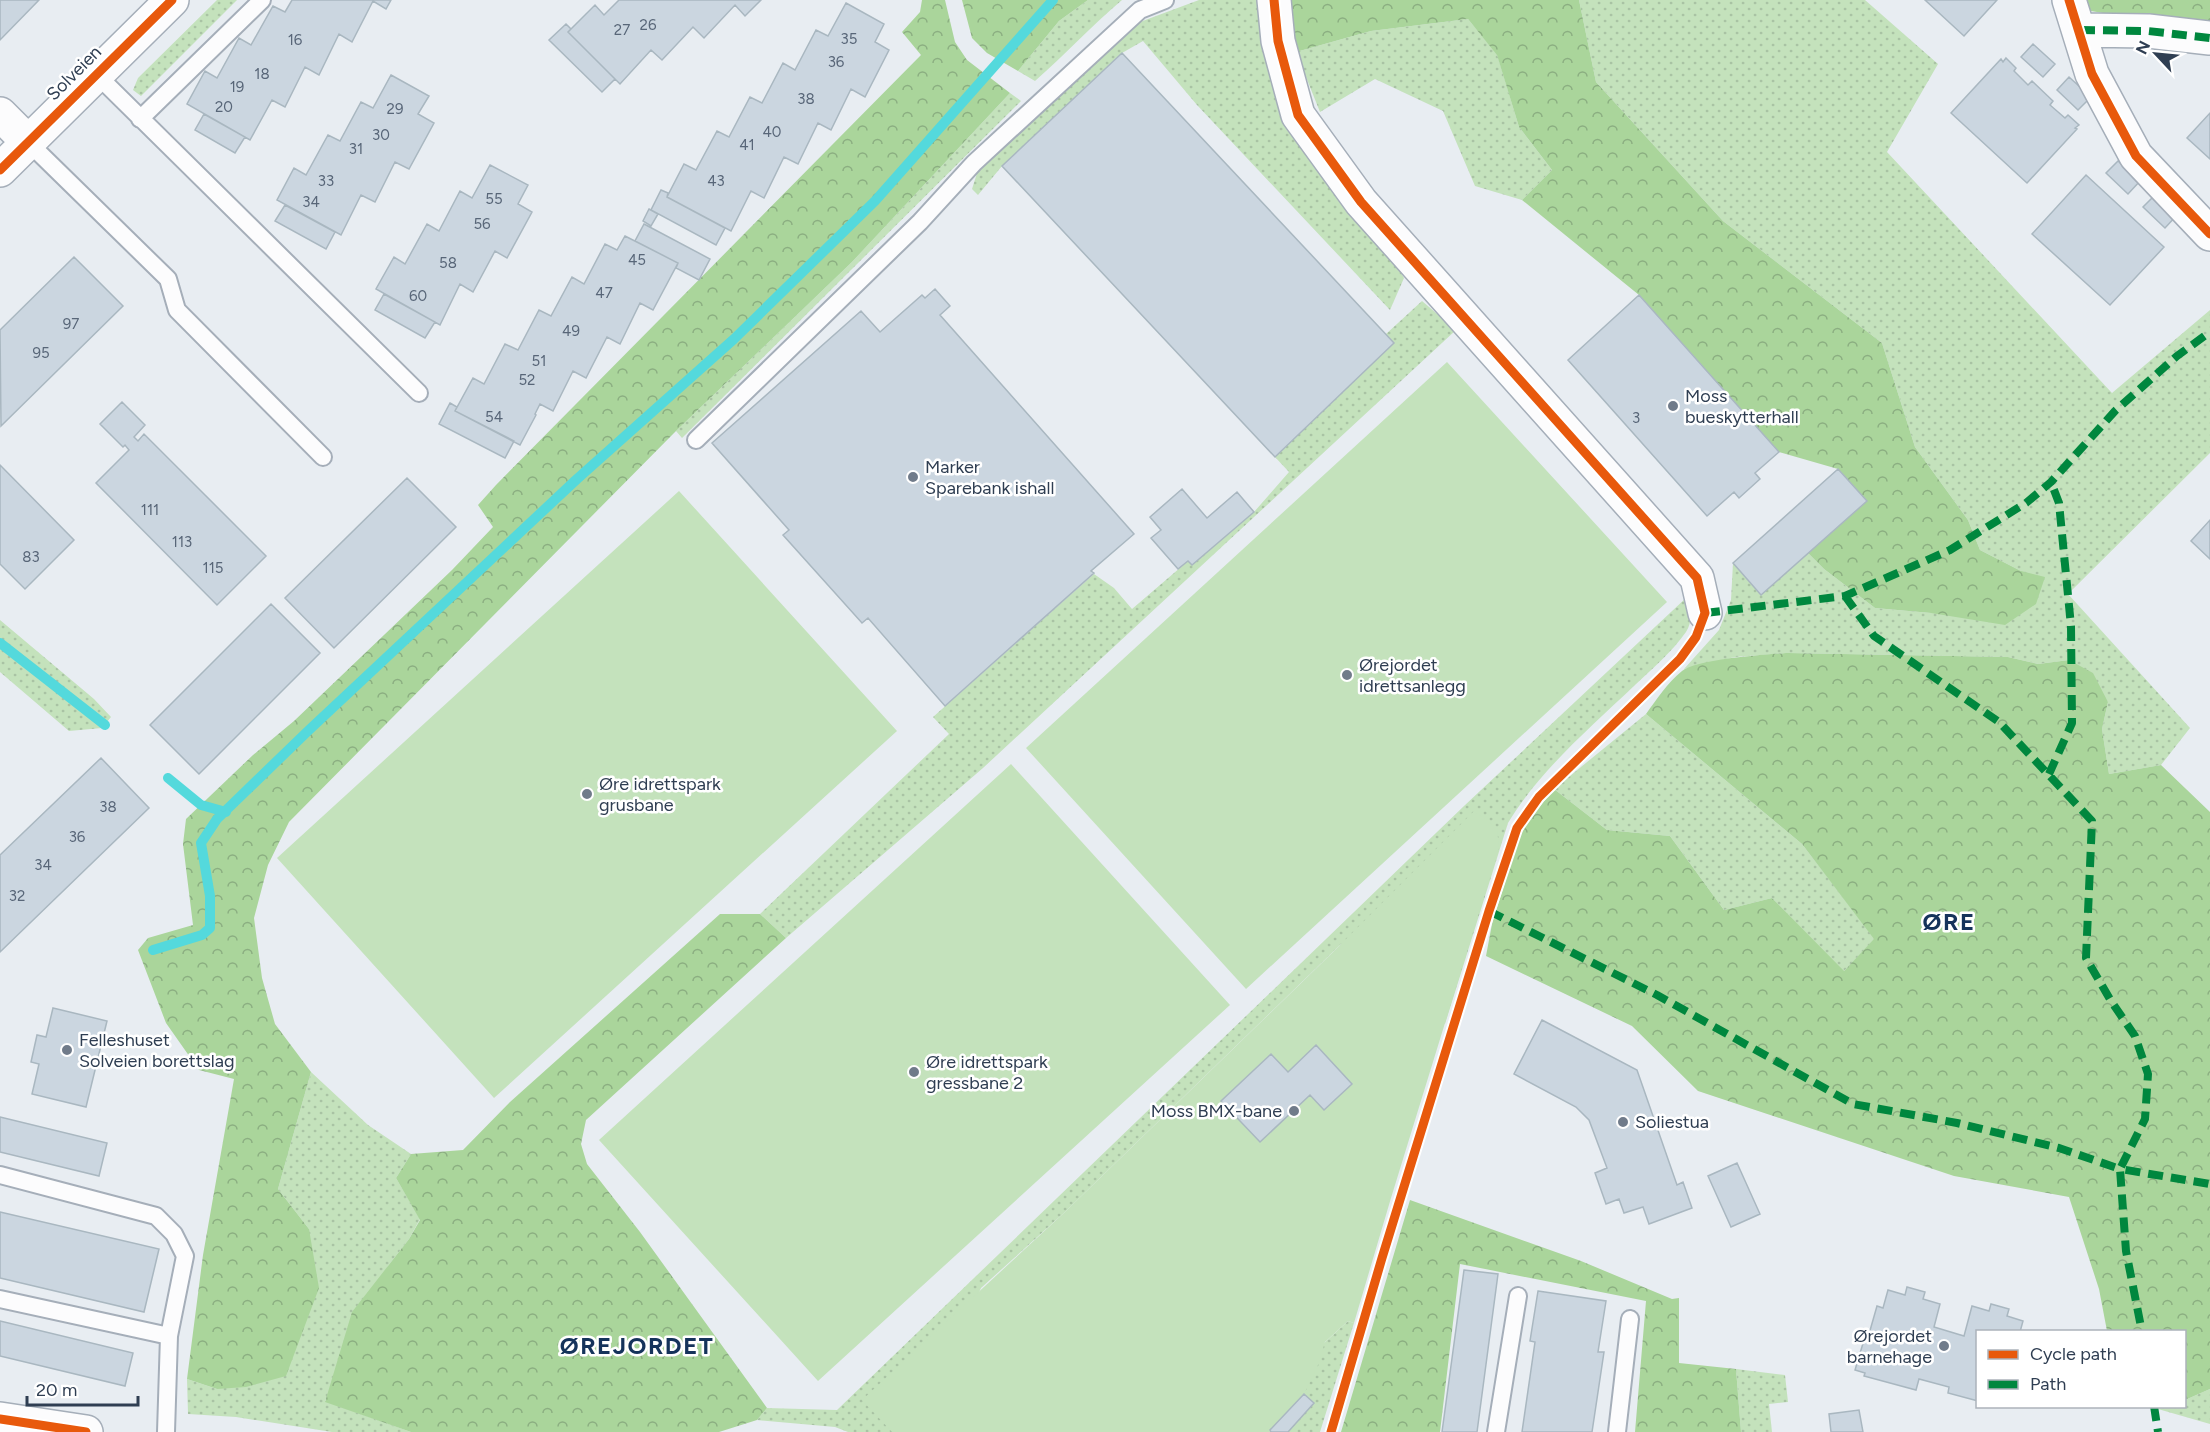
<svg xmlns="http://www.w3.org/2000/svg" width="2210" height="1432" viewBox="0 0 2210 1432" font-family="Figtree,sans-serif">
<style>
.grass{fill:url(#grass-dots)}
.forest{fill:url(#forest-crowns)}
.garden{fill:#c4e2bc}
.lines{fill:none;stroke-linecap:round;stroke-linejoin:round}
.stream{stroke:#54d9dc;stroke-width:10}
.building{fill:#cbd6e0;stroke:#a9b7c0;stroke-width:1.5}
.service-casing{stroke:#a5aeb9;stroke-width:20}
.minor-casing{stroke:#a5aeb9;stroke-width:36}
.service{stroke:#fcfcfd;stroke-width:16}
.minor{stroke:#fcfcfd;stroke-width:33}
.quiet{stroke:#00873e;stroke-width:8;stroke-dasharray:15 8;stroke-linecap:butt}
.cycleway-casing{stroke:#fff;stroke-width:13}
.cycleway{stroke:#e8590c;stroke-width:9}
.poi-dot{fill:#707b8a;stroke:#fff;stroke-width:2}
.labels{text-anchor:middle;dominant-baseline:central;stroke-width:5;stroke-linejoin:round;paint-order:stroke}
.number-label{font-size:15px;fill:#586678}
.street-label{font-size:18px;fill:#2f3e52;stroke:#fff}
.poi-label{font-size:18px;fill:#2f3e52;stroke:#fff;text-anchor:start}
.district-label{font-size:24px;font-weight:bold;letter-spacing:1.5px;fill:#15335b;stroke:#fff}
</style>
<defs>
<pattern id="grass-dots" width="8" height="8" patternUnits="userSpaceOnUse" patternTransform="scale(1.5)"><rect width="8" height="8" fill="#c4e2bc"/><path d="M2 2h.1M6 6h.1" fill="none" stroke="#a9c3a4" stroke-width="1.8" stroke-linecap="round"/></pattern>
<pattern id="forest-crowns" width="20" height="18" patternUnits="userSpaceOnUse" patternTransform="scale(1.5)"><rect width="20" height="18" fill="#aad59b"/><path d="M2 6a3 3 0 1 1 6 0M12 15a3 3 0 1 1 6 0" fill="none" stroke="#8bae81"/></pattern>
</defs>
<rect width="100%" height="100%" fill="#e8edf2"/>
<path class="grass" d="M217,0H237L141,96L133,90L138,78Z
M1088,0H1122C1091,26 1065,55 1035,81L1018,71L1059,21Z
M1199,0H1256L1262,6L1293,127L1318,171L1395,263L1404,278L1390,310L1197,105L1143,41L1122,53L1002,166L978,195L972,189L978,170L994,153L1140,22Z
M1579,0H1865L1938,64L1887,152L2112,393L2210,310V453L2068,594L2190,728L2161,765L2109,774L2102,729L2108,702L2069,660L2038,664L2008,657L1788,653L1735,657L1684,669L1719,630L1731,600L1733,563L1761,595L1808,553L1824,569L1875,608L1931,613L2021,571L1980,550L1968,520L1915,447L1882,343L1723,221L1596,82Z
M1468,19L1497,54L1519,127L1552,170L1522,200L1475,186L1443,111L1375,79L1320,112L1296,52L1371,31Z
M1010,93L1021,101L682,438L676,431L852,262Z
M1422,301L1456,330L983,768L786,938L760,914L949,734L933,717L1094,574L1114,588L1132,609L1188,561L1192,565L1254,512L1289,472L1275,457L1394,343L1386,334Z
M1687,597C1691,609 1693,621 1686,632C1672,652 1652,669 1635,685C1590,728 1540,770 1508,823L1445,1024L1341,944L1066,1211L981,1288L915,1432H848L835,1427L757,1420L767,1408L837,1410L1464,806Z
M0,620L94,699L111,717L102,728L69,731L0,672Z
M1646,714L1802,844L1875,939L1843,972L1772,898L1724,910L1670,836L1607,830L1554,789Z
M311,1072L368,1125L411,1154L396,1178L420,1219L409,1239L388,1266L325,1401L411,1432H332L236,1417L188,1414L187,1379L217,1389L309,1229L278,1189Z
M1348,1321L1354,1323L1320,1432H1223L1295,1370Z
M1736,1369L1785,1375L1788,1402L1769,1404L1772,1432H1741Z
M2210,1389V1424L2151,1407L2184,1406L2185,1400Z"/>
<path class="forest" d="M922,0H945L955,42L967,60L1010,93L852,262L676,431L289,822L268,865L254,918L262,978L275,1024L311,1072L278,1189L309,1229L319,1288L286,1376L246,1387L217,1389L187,1379L203,1255L234,1079L199,1070L166,1023L138,950L148,938L193,925L183,844L186,819L253,755L294,721L452,570L493,527L478,505L496,485L921,55L902,32L920,12Z
M962,0H1088L1059,21L1018,71L987,53L972,38Z
M1290,0H1579L1596,82L1723,221L1882,343L1915,447L1968,520L1980,550L2021,571L2045,577L2036,604L2005,625L1931,613L1875,608L1824,569L1808,553L1866,501L1838,469L1779,452L1639,295L1522,200L1552,170L1519,127L1497,55L1468,19L1371,31L1296,52Z
M2080,0H2210V31L2085,10Z
M1788,653L2008,657L2038,664L2069,660L2093,673L2108,702L2102,729L2109,774L2161,765L2210,812V1389L2185,1400L2184,1332L2107,1331L2099,1289L2069,1197L1954,1176L1698,1091L1632,1026L1486,956L1492,924L1518,840L1528,821L1554,789L1607,830L1670,836L1724,910L1772,898L1844,971L1874,939L1802,844L1646,714C1657,699 1667,683 1682,671C1697,659 1767,654 1788,653Z
M720,914H760L786,938L586,1120L581,1144L587,1164L640,1232L767,1408L757,1420L719,1432H411L325,1402L352,1312L409,1239L420,1220L396,1178L411,1154L463,1150L510,1102Z
M1410,1200L1581,1261L1672,1299L1679,1298V1363L1736,1369L1741,1432H1635L1646,1301L1460,1264L1440,1432H1341Z"/>
<path class="garden" d="M1447,362L1667,602L1246,989L1026,748Z
M679,491L897,731L494,1098L277,858Z
M1011,764L1230,1005L818,1381L599,1140Z
M1474,811L1497,828L1499,848L1391,1198L1354,1323L1348,1321L1325,1342L1318,1365L1304,1394L1314,1403L1271,1432H892L862,1400L1066,1211L1332,953Z"/>
<g class="lines">
<path class="stream" d="M0,643L105,725
M168,778L201,805L226,812
M153,950L202,935L210,928V896L201,843L217,819L309,730L577,479L734,339L875,201L1053,0"/>
</g>
<path class="building" d="M0,0H39L0,40Z
M292,0H391L386,9L373,1L352,42L339,34L319,75L305,67L285,107L272,100L250,140L187,104L205,71L217,78L239,38L251,45L273,6L285,12Z
M619,0H761L745,16L735,5L704,38L693,27L662,60L651,50L620,84L568,32L595,5L604,15Z
M1925,0H1997L1964,36Z
M846,3L884,24L875,42L889,50L865,97L851,89L831,130L818,123L798,164L784,157L764,198L751,191L731,231L667,197L684,164L696,170L717,131L729,137L750,97L762,103L783,63L795,70L816,30L828,36Z
M566,24L571,29L568,32L615,79L602,92L549,40Z
M2033,44L2055,64L2043,77L2021,57Z
M1122,53L1394,343L1275,457L1002,166Z
M2006,58L2016,68L2014,71L2028,85L2032,81L2053,101L2050,105L2065,118L2068,115L2079,125L2075,128L2077,129L2027,183L1951,113L2001,59L2003,62Z
M391,75L429,96L418,114L434,123L409,169L395,162L375,202L361,195L341,235L277,200L294,168L306,175L328,135L340,141L361,102L373,108Z
M2069,77L2091,97L2078,110L2057,90Z
M2210,113V159L2187,138Z
M204,114L245,137L235,153L195,130Z
M2118,161L2140,181L2128,194L2106,173Z
M490,165L528,185L518,204L532,212L507,258L495,251L473,292L460,284L440,325L376,289L394,257L405,264L427,224L439,231L460,191L472,198Z
M2086,175L2164,247L2110,305L2032,234Z
M661,190L668,193L667,197L725,228L716,245L651,210Z
M2155,195L2177,215L2165,228L2143,207Z
M285,205L335,232L326,249L275,221Z
M649,209L658,214L651,226L643,221Z
M644,224L710,259L699,280L676,268L678,263L635,241Z
M625,236L678,263L653,310L640,303L620,344L607,337L586,378L573,371L553,411L540,404L535,414L536,415L520,445L455,411L473,378L484,384L505,344L518,350L539,310L551,316L572,277L584,284L605,244L617,250Z
M74,257L123,306L1,426L0,330Z
M935,289L950,306L940,315L1134,534L1091,571L1094,573L945,706L868,618L862,623L783,535L789,530L712,443L861,311L880,332L922,295L925,298Z
M384,294L435,322L425,338L375,310Z
M1639,295L1779,452L1755,473L1760,479L1739,498L1734,492L1707,516L1568,360Z
M122,402L145,425L134,437L138,441L144,434L266,556L217,605L96,483L129,450L125,445L123,447L100,424Z
M450,403L457,407L455,411L514,441L505,458L439,424Z
M0,465L74,540L25,589L0,564Z
M1838,469L1867,501L1761,595L1733,563Z
M407,478L456,527L334,648L285,598Z
M1182,489L1207,518L1237,492L1254,512L1192,565L1188,561L1178,569L1151,538L1161,530L1150,517Z
M2210,520V559L2191,541Z
M271,604L320,653L199,774L150,725Z
M101,758L149,808L0,952V855Z
M53,1008L107,1021L86,1107L32,1094L39,1064L31,1062L37,1035L46,1037Z
M1542,1020L1637,1070L1677,1185L1683,1182L1692,1208L1649,1224L1643,1207L1624,1213L1619,1199L1606,1204L1595,1173L1607,1168L1589,1120L1576,1107L1514,1074Z
M1316,1045L1352,1084L1324,1110L1310,1095L1260,1142L1221,1101L1271,1054L1288,1072Z
M0,1117L107,1143L99,1176L0,1152Z
M1737,1163L1760,1214L1731,1227L1708,1176Z
M0,1212L159,1249L144,1312L0,1278Z
M1464,1270L1498,1274L1477,1432H1442Z
M1907,1287L1925,1292L1923,1299L1940,1304L1934,1327L1964,1336L1972,1306L1989,1311L1991,1304L2009,1309L2007,1316L2023,1321L2020,1332H1978V1401L1948,1393L1949,1387L1919,1379L1916,1390L1864,1376L1865,1373L1855,1370L1864,1340L1867,1341L1877,1306L1883,1308L1888,1290L1905,1295Z
M1538,1291L1606,1301L1598,1352H1604L1592,1432H1522L1535,1342L1530,1341Z
M0,1321L133,1353L125,1386L0,1356Z
M1304,1394L1314,1403L1288,1432H1271L1270,1430Z
M1859,1410L1863,1432H1831L1829,1414Z"/>
<g class="lines">
<g class="service-casing">
<path id="service" d="M96,74L419,393
M140,119L262,0
M28,142L168,279L177,310L323,457
M696,440L920,222L974,163L1140,10L1165,0
M0,1175L156,1216L174,1234L185,1256L169,1336L166,1432
M0,1299L169,1336
M1496,1432L1518,1296
M1617,1432L1630,1319"/>
</g>
<g class="minor-casing">
<path id="minor" d="M1274,0L1278,41L1298,115L1361,202L1697,578L1705,613
M2069,0L2092,74L2136,156L2210,234
M2080,30L2148,31L2210,38
M0,114L28,142
M0,170L172,0
M0,1419L86,1432"/>
</g>
<use href="#service" class="service"/>
<use href="#minor" class="minor"/>
<path class="quiet" d="M2080,30L2148,31L2210,38
M1845,596L1874,636L1999,722L2092,821L2086,958L2111,1001L2135,1036L2148,1074L2145,1119L2120,1169L2210,1184
M1705,613L1845,596L1950,550L2026,503L2051,482L2115,411L2177,356L2210,332
M2049,774L2072,723L2071,626L2059,503L2051,482
M1489,911L1657,995L1853,1104L1957,1123L2059,1148L2120,1169L2126,1251L2142,1332
M2154,1406L2158,1432"/>
<g class="cycleway-casing">
<path id="cycleway" d="M1274,0L1278,41L1298,115L1361,202L1697,578L1705,613L1696,637L1680,659L1539,797L1517,828L1489,911L1382,1258L1331,1432
M2069,0L2092,74L2136,156L2210,234
M0,170L172,0
M0,1419L86,1432"/>
</g>
<use href="#cycleway" class="cycleway"/>
</g>
<g class="poi-dot">
<circle cx="1673" cy="406" r="6"/>
<circle cx="913" cy="477" r="6"/>
<circle cx="1347" cy="675" r="6"/>
<circle cx="587" cy="794" r="6"/>
<circle cx="67" cy="1050" r="6"/>
<circle cx="914" cy="1072" r="6"/>
<circle cx="1294" cy="1111" r="6"/>
<circle cx="1623" cy="1122" r="6"/>
<circle cx="1944" cy="1346" r="6"/>
</g>
<g class="labels">
<g class="number-label">
<text x="648" y="25">26</text>
<text x="622" y="30">27</text>
<text x="849" y="39">35</text>
<text x="295" y="40">16</text>
<text x="836" y="62">36</text>
<text x="262" y="74">18</text>
<text x="237" y="87">19</text>
<text x="806" y="99">38</text>
<text x="224" y="107">20</text>
<text x="395" y="109">29</text>
<text x="772" y="132">40</text>
<text x="381" y="135">30</text>
<text x="747" y="145">41</text>
<text x="356" y="149">31</text>
<text x="326" y="181">33</text>
<text x="716" y="181">43</text>
<text x="494" y="199">55</text>
<text x="311" y="202">34</text>
<text x="482" y="224">56</text>
<text x="637" y="260">45</text>
<text x="448" y="263">58</text>
<text x="604" y="293">47</text>
<text x="418" y="296">60</text>
<text x="71" y="324">97</text>
<text x="571" y="331">49</text>
<text x="41" y="353">95</text>
<text x="539" y="361">51</text>
<text x="527" y="380">52</text>
<text x="494" y="417">54</text>
<text x="1636" y="418">3</text>
<text x="150" y="510">111</text>
<text x="182" y="542">113</text>
<text x="31" y="557">83</text>
<text x="213" y="568">115</text>
<text x="108" y="807">38</text>
<text x="77" y="837">36</text>
<text x="43" y="865">34</text>
<text x="17" y="896">32</text>
</g>
<g class="street-label">
<text transform="translate(74 73) rotate(-45)">Solveien</text>
</g>
<g class="poi-label">
<text x="1685" y="396">Moss<tspan x="1685" dy="21">bueskytterhall</tspan></text>
<text x="925" y="467">Marker<tspan x="925" dy="21">Sparebank ishall</tspan></text>
<text x="1359" y="665">Ørejordet<tspan x="1359" dy="21">idrettsanlegg</tspan></text>
<text x="599" y="784">Øre idrettspark<tspan x="599" dy="21">grusbane</tspan></text>
<text x="79" y="1040">Felleshuset<tspan x="79" dy="21">Solveien borettslag</tspan></text>
<text x="926" y="1062">Øre idrettspark<tspan x="926" dy="21">gressbane 2</tspan></text>
<text x="1282" y="1111" text-anchor="end">Moss BMX-bane</text>
<text x="1635" y="1122">Soliestua</text>
<text x="1932" y="1336" text-anchor="end">Ørejordet<tspan x="1932" dy="21">barnehage</tspan></text>
</g>
<g class="district-label">
<text x="1949" y="921">ØRE</text>
<text x="637" y="1345">ØREJORDET</text>
</g>
</g>
<rect x="1976" y="1330" width="210" height="78" fill="#ffffff" stroke="#acb2ba" stroke-width="1.5"/>
<rect x="1988" y="1350" width="30" height="9" fill="#e8590c" stroke="#acb2ba" stroke-width="1.5"/>
<text x="2030" y="1360" font-size="18" fill="#2f3e52">Cycle path</text>
<rect x="1988" y="1380" width="30" height="9" fill="#00873e" stroke="#acb2ba" stroke-width="1.5"/>
<text x="2030" y="1390" font-size="18" fill="#2f3e52">Path</text>
<g transform="translate(2156 54) rotate(296)" stroke="#ffffff" stroke-width="4.5" paint-order="stroke">
<path d="M0-4.5L10 22L0 15L-10 22Z" fill="#2f3e52"/>
<text y="-9" font-size="16" font-weight="bold" text-anchor="middle" fill="#2f3e52">N</text>
</g>
<path d="M27 1396v9h111v-9" fill="none" stroke="#2f3e52" stroke-width="3"/>
<text x="36" y="1396" font-size="18" fill="#2f3e52" stroke="#ffffff" stroke-width="4.5" paint-order="stroke">20 m</text>
</svg>
